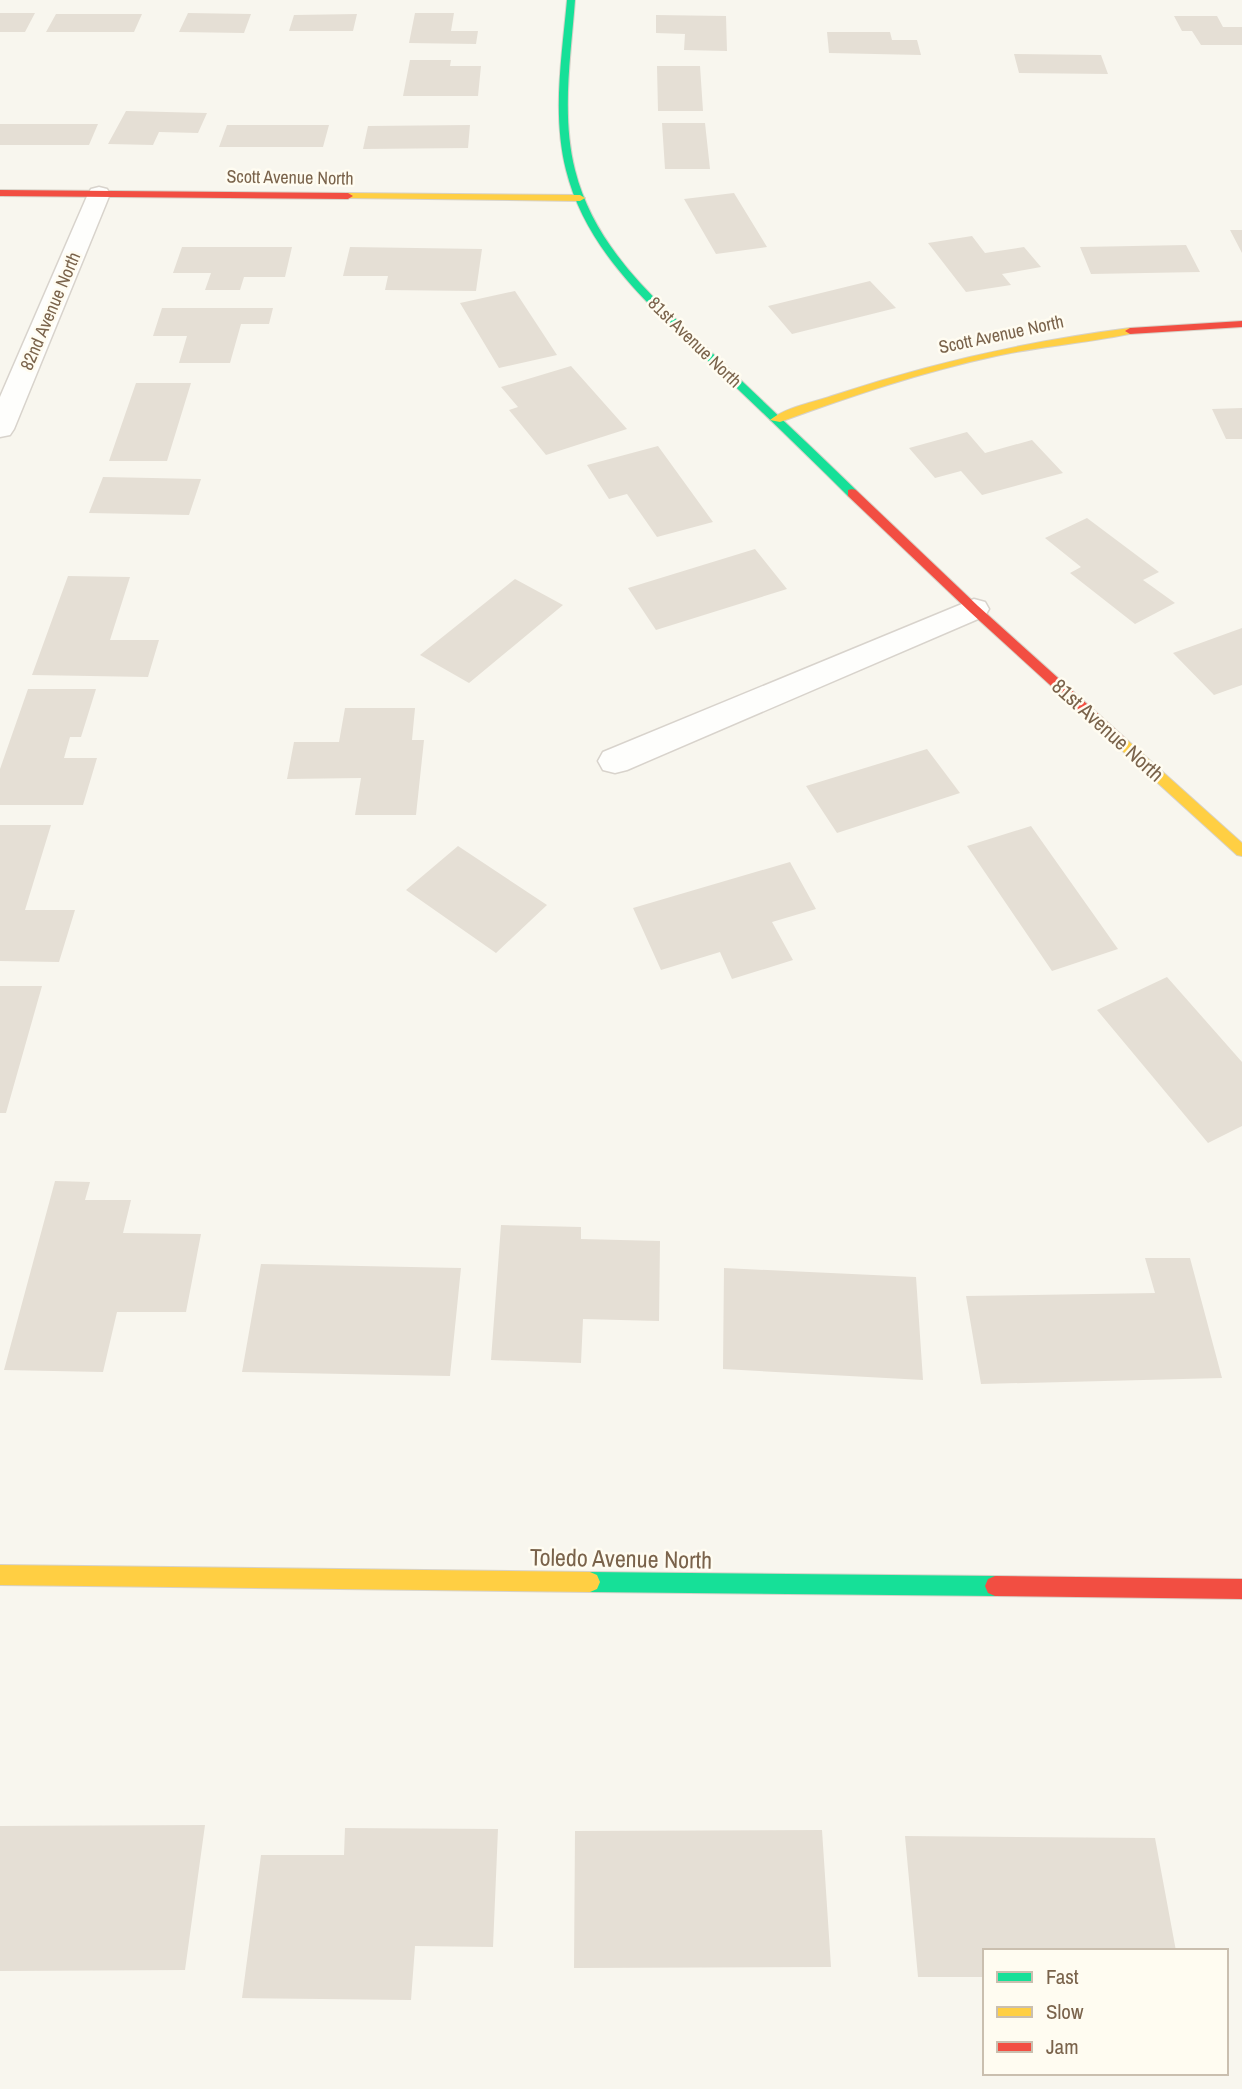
<svg xmlns="http://www.w3.org/2000/svg" width="1242" height="2089" viewBox="0 0 1242 2089" font-family="'Archivo Narrow',sans-serif">
<style>
.building{fill:#e5dfd5}
.lines{fill:none;stroke-linecap:round;stroke-linejoin:round}
.street-casing{stroke:#d8d3cc;stroke-width:3}
.fast-casing{stroke:#d7d2c8;stroke-width:2}
.slow-casing{stroke:#d7d2c8;stroke-width:2}
.jam-casing{stroke:#d7d2c8;stroke-width:2}
.street{fill:#fefefc;fill-rule:evenodd}
.fast{fill:#16e098;fill-rule:evenodd}
.slow{fill:#ffcf43;fill-rule:evenodd}
.jam{fill:#f24e42;fill-rule:evenodd}
.labels{text-anchor:middle;dominant-baseline:central;stroke-width:5;stroke-linejoin:round;paint-order:stroke}
.far-street-label{font-size:18px;fill:#7a634b;stroke:#fffcf1}
.street-label{font-size:21px;fill:#7a634b;stroke:#fffcf1}
.near-street-label{font-size:24px;fill:#7a634b;stroke:#fffcf1}
</style>
<rect width="100%" height="100%" fill="#f8f6ee"/>
<path class="building" d="M0,13H35L25,32H0Z
M188,13L251,14L244,33L179,32Z
M415,13H454L451,31H478L476,44L409,43Z
M56,14H142L134,32H46Z
M357,14L353,31H289L294,15Z
M656,15L726,16L727,51L684,50L685,34L656,33Z
M1174,16H1217L1223,27H1242V45H1201L1192,31H1182Z
M827,32H890L892,40H917L921,55L829,53Z
M1014,54L1101,55L1108,74L1019,73Z
M410,60H451L450,66H481L478,96H403Z
M657,66H700L703,111H658Z
M126,111L207,113L198,133L159,132L153,145L108,144Z
M662,123H705L710,169H665Z
M0,124H98L89,145H0Z
M227,125H329L323,147H219Z
M470,125L468,148L363,149L368,126Z
M734,193L767,247L716,254L684,199Z
M1230,230H1242V253Z
M972,236L985,253L1024,247L1041,267L1002,274L1011,285L966,292L928,243Z
M1186,245L1200,272L1091,274L1080,247Z
M182,247H292L285,277H244L240,290H205L211,273H173Z
M350,247L482,249L476,291L385,290L388,276H343Z
M870,281L896,308L792,334L768,306Z
M515,291L557,355L499,368L460,303Z
M162,308H273L269,324H241L230,363H179L187,336H153Z
M571,366L627,429L546,455L509,410L518,407L501,387Z
M136,383H191L167,461H109Z
M1242,408V439H1226L1212,409Z
M967,432L985,453L1032,440L1063,473L982,495L961,471L935,478L909,448Z
M658,446L713,522L657,537L627,494L609,499L587,465Z
M103,477L201,479L189,515L89,513Z
M1087,518L1159,572L1143,580L1175,603L1135,624L1070,573L1081,567L1045,538Z
M755,549L787,589L656,630L628,588Z
M68,576L130,577L110,640H159L148,677L32,675Z
M515,579L563,605L469,683L420,655Z
M1242,628V685L1214,695L1173,653Z
M28,689H96L81,737H70L64,758H97L83,805H0V769Z
M345,708H415L412,740H424L416,815H355L361,778L287,779L294,742H339Z
M927,749L960,793L837,833L806,786Z
M0,825H51L25,910H75L59,962L0,961Z
M1031,826L1118,949L1052,971L967,846Z
M458,846L547,905L496,953L406,890Z
M790,862L816,909L772,922L793,960L732,979L720,952L661,970L633,908Z
M1167,977L1242,1062V1126L1208,1143L1097,1010Z
M0,986H42L6,1113H0Z
M55,1181L90,1182L85,1200H131L123,1233L201,1234L186,1312H117L103,1372L4,1370Z
M501,1225L581,1227V1239L660,1241L659,1321L583,1319L581,1363L491,1360Z
M1145,1258H1190L1222,1378L981,1384L966,1296L1155,1293Z
M261,1264L461,1268L450,1376L242,1372Z
M724,1268L916,1277L923,1380L723,1369Z
M205,1825L185,1970L0,1971V1826Z
M345,1828L498,1829L493,1947L415,1946L411,2000L242,1998L261,1855H344Z
M822,1830L831,1967L574,1968L575,1831Z
M905,1836L1155,1838L1176,1951H985V1977H918Z"/>
<g class="lines">
<g class="street-casing">
<path id="street" d="M99,187L107,189L110,194L14,429L10,435L0,437V397L88,194L91,189Z
M974,599L985,602L989,609L985,616L627,770L615,773L603,770L598,761L603,752Z"/>
</g>
<g class="fast-casing">
<path id="fast" d="M567,0H575C571,55 561,115 575,170C596,254 665,308 725,365C769,407 813,448 856,490V496H848C805,453 761,411 718,370C657,312 587,255 566,170C552,115 562,55 567,0Z
M590,1572L995,1576L1002,1579L1005,1586L1002,1593L995,1596L590,1592L583,1589L580,1582L583,1575Z"/>
</g>
<g class="slow-casing">
<path id="slow" d="M348,193L580,195L585,198L580,201L345,198V194Z
M1130,328L1135,331L1134,333C1088,343 1041,346 996,356C922,372 851,396 780,422L770,420C786,407 815,402 835,395C931,363 1029,341 1130,328Z
M1121,737L1126,739L1242,843V856L1237,855L1116,745L1114,742Z
M0,1565L590,1572L597,1575L600,1582L597,1589L590,1592L0,1585Z"/>
</g>
<g class="jam-casing">
<path id="jam" d="M0,190L348,193L353,196L348,199L0,196Z
M1242,321V327L1130,334L1125,331L1130,328Z
M852,489L856,490L978,606L1126,739L1128,742L1126,745H1116L970,612L848,496V490Z
M995,1576L1242,1579V1599L995,1596L988,1593L985,1586L988,1579Z"/>
</g>
<use href="#street" class="street"/>
<use href="#fast" class="fast"/>
<use href="#slow" class="slow"/>
<use href="#jam" class="jam"/>
</g>
<g class="labels">
<g class="far-street-label">
<text transform="translate(290 177) rotate(1)">Scott Avenue North</text>
<text transform="translate(50 311) rotate(-67)">82nd Avenue North</text>
<text transform="translate(1001 334) rotate(-12)">Scott Avenue North</text>
<text transform="translate(695 342) rotate(44)">81st Avenue North</text>
</g>
<g class="street-label">
<text transform="translate(1108 730) rotate(42)">81st Avenue North</text>
</g>
<g class="near-street-label">
<text transform="translate(621 1558) rotate(1)">Toledo Avenue North</text>
</g>
</g>
<rect x="983" y="1949" width="245" height="126" fill="#fffcf1" stroke="#cabfaf" stroke-width="2"/>
<rect x="997" y="1972" width="35" height="10" fill="#16e098" stroke="#cabfaf" stroke-width="2"/>
<text x="1046" y="1984" font-size="21" fill="#7a634b">Fast</text>
<rect x="997" y="2007" width="35" height="10" fill="#ffcf43" stroke="#cabfaf" stroke-width="2"/>
<text x="1046" y="2019" font-size="21" fill="#7a634b">Slow</text>
<rect x="997" y="2042" width="35" height="10" fill="#f24e42" stroke="#cabfaf" stroke-width="2"/>
<text x="1046" y="2054" font-size="21" fill="#7a634b">Jam</text>
</svg>
